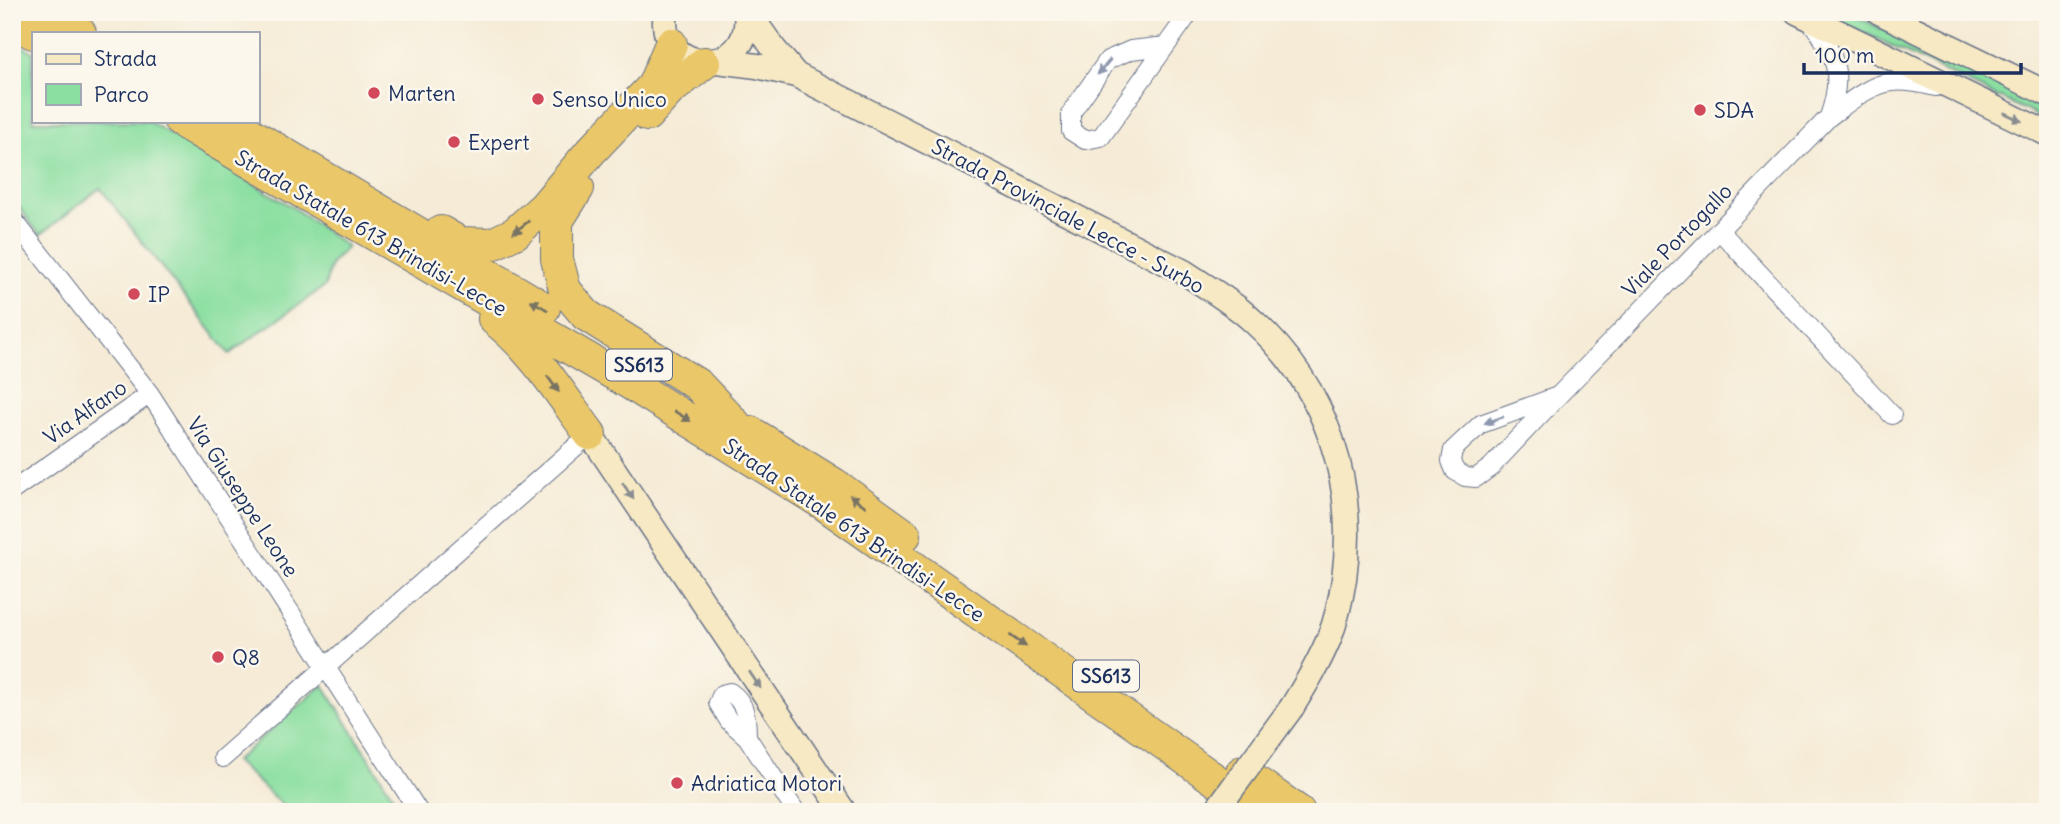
<svg xmlns="http://www.w3.org/2000/svg" width="2060" height="824" viewBox="0 0 2060 824" font-family="Delius,sans-serif">
<style>
.green{fill:#8bdfa1;stroke:#538780;stroke-width:2}
.lines{fill:none;stroke-linecap:round;stroke-linejoin:round}
.street-casing{stroke:#677188;stroke-width:20}
.secondary-casing{stroke:#677188;stroke-width:27}
.highway-casing{stroke:#677188;stroke-width:34}
.street{stroke:#fff;stroke-width:18}
.secondary{stroke:#f7e9c3;stroke-width:24}
.highway{stroke:#eac769;stroke-width:32}
.secondary-bridge-casing{stroke:#677188;stroke-width:27;stroke-linecap:butt}
.secondary-bridge{stroke:#f7e9c3;stroke-width:24}
.oneway{fill:#8d97ae}
.oneway2{fill:#898c90}
.oneway3{fill:#787363}
.poi-dot{fill:#d1495b;stroke:#fbf7ec;stroke-width:2.5}
.labels{text-anchor:middle;dominant-baseline:central;stroke-width:5;stroke-linejoin:round;paint-order:stroke}
.shield{fill:#fbf7ec;stroke:#5e6b89;stroke-width:2}
.shield-label{font-size:19px;font-weight:bold;fill:#1b2f5e}
.poi-label{font-size:21px;fill:#1b2f5e;stroke:#fbf7ec;text-anchor:start}
.street-label{font-size:21px;fill:#1b2f5e;stroke:#fbf7ec}
</style>
<rect width="100%" height="100%" fill="#fbf7ec"/>
<filter id="ink" filterUnits="userSpaceOnUse"><feTurbulence type="fractalNoise" baseFrequency=".0143" numOctaves="2"/><feDisplacementMap in="SourceGraphic" scale="14" xChannelSelector="R" yChannelSelector="G"/><feConvolveMatrix kernelMatrix="1 2 1 2 8 2 1 2 1" color-interpolation-filters="sRGB"/></filter>
<filter id="wash" filterUnits="userSpaceOnUse"><feTurbulence type="fractalNoise" baseFrequency=".00686" numOctaves="4" result="noise"/><feDisplacementMap in="SourceGraphic" scale="28" xChannelSelector="R" yChannelSelector="G"/><feGaussianBlur stdDeviation="1.57" result="paint"/><feColorMatrix in="noise" values="0 0 0 0 0 0 0 0 0 0 0 0 0 0 0 0 0 1.4 0 .05"/><feComposite in="paint" operator="in"/></filter>
<g filter="url(#wash)">
<rect width="100%" height="100%" fill="#f5ebd6"/>
<path class="green" d="M1821,12H1847L2048,108V121Z
M12,40L33,52V121H148L294,208L347,247L331,264L325,286L229,354L100,188L40,235L12,198Z
M323,685L403,812H290L235,761Z"/>
</g>
<g filter="url(#ink)">
<g class="lines">
<g class="street-casing">
<path id="street" d="M1810,20C1836,56 1844,73 1829,117
M1166,46L1131,50L1108,60L1071,113V131L1085,140L1101,137L1190,12
M12,218L150,394L419,812
M1719,230L1892,415
M1558,396L1481,424L1453,450L1451,461L1455,471L1465,477L1476,478L1491,467L1558,396L1829,117C1847,104 1870,84 1892,82C1907,80 1922,84 1936,87
M12,491L150,394
M747,737C747,718 746,703 730,692L722,694L718,703L729,721L747,737L796,812
M223,758L590,434"/>
</g>
<g class="secondary-casing">
<path id="secondary" d="M666,12C654,74 754,81 746,12
M748,12L774,49L796,75
M1797,12L2048,134
M1879,12L2048,94
M717,61L757,66L796,75L1184,272C1208,288 1233,302 1254,322C1327,388 1357,483 1344,579C1341,598 1337,618 1330,636C1320,661 1306,684 1292,707
M590,434L844,812"/>
</g>
<g class="highway-casing">
<path id="highway" d="M44,12L80,33
M12,21L33,33
M647,115L670,90L704,63
M180,121L626,381L824,504L1261,812
M229,121L544,308
M578,188L557,221V259L565,290L586,315L698,385L735,424
M441,232L460,243L492,244L515,233L544,207L591,151L653,86L671,44
M494,319C533,349 561,395 590,434
M750,432L834,484L905,535
M1242,772L1299,812"/>
</g>
<use href="#street" class="street"/>
<use href="#secondary" class="secondary"/>
<use href="#highway" class="highway"/>
<g class="secondary-bridge-casing">
<path id="secondary-bridge" d="M1215,812L1292,707"/>
</g>
<use href="#secondary-bridge" class="secondary-bridge"/>
</g>
<defs><path id="oneway-solid" d="M-6-.8H1V-3.2L6.5 0L1 3.2V.8H-6Z" transform="scale(1.75)"/></defs>
<g class="oneway">
<use href="#oneway-solid" transform="translate(1104 67) rotate(130)"/>
<use href="#oneway-solid" transform="translate(1494 420) rotate(161)"/>
</g>
<g class="oneway2">
<use href="#oneway-solid" transform="translate(2013 117) rotate(26)"/>
<use href="#oneway-solid" transform="translate(628 491) rotate(56)"/>
<use href="#oneway-solid" transform="translate(755 680) rotate(56)"/>
</g>
<g class="oneway3">
<use href="#oneway-solid" transform="translate(521 227) rotate(142)"/>
<use href="#oneway-solid" transform="translate(539 305) rotate(-149)"/>
<use href="#oneway-solid" transform="translate(553 384) rotate(54)"/>
<use href="#oneway-solid" transform="translate(682 416) rotate(32)"/>
<use href="#oneway-solid" transform="translate(858 501) rotate(-144)"/>
<use href="#oneway-solid" transform="translate(1018 641) rotate(35)"/>
</g>
</g>
<g class="poi-dot">
<circle cx="374" cy="93" r="7"/>
<circle cx="538" cy="99" r="7"/>
<circle cx="1700" cy="110" r="7"/>
<circle cx="454" cy="142" r="7"/>
<circle cx="134" cy="294" r="7"/>
<circle cx="218" cy="657" r="7"/>
<circle cx="677" cy="783" r="7"/>
</g>
<g class="labels">
<g class="shield">
<rect x="606" y="349.5" width="66" height="31" rx="5"/>
<rect x="1073" y="660.5" width="66" height="31" rx="5"/>
</g>
<g class="shield-label">
<text x="639" y="365">SS613</text>
<text x="1106" y="676">SS613</text>
</g>
<g class="poi-label">
<text x="388" y="93">Marten</text>
<text x="552" y="99">Senso Unico</text>
<text x="1714" y="110">SDA</text>
<text x="468" y="142">Expert</text>
<text x="148" y="294">IP</text>
<text x="232" y="657">Q8</text>
<text x="691" y="783">Adriatica Motori</text>
</g>
<g class="street-label">
<text transform="translate(1068 216) rotate(28)">Strada Provinciale Lecce - Surbo</text>
<text transform="translate(371 233) rotate(30)">Strada Statale 613 Brindisi-Lecce</text>
<text transform="translate(1677 240) rotate(-46)">Viale Portogallo</text>
<text transform="translate(85 412) rotate(-35)">Via Alfano</text>
<text transform="translate(243 497) rotate(57)">Via Giuseppe Leone</text>
<text transform="translate(854 530) rotate(34)">Strada Statale 613 Brindisi-Lecce</text>
</g>
</g>
<rect width="2060" height="824" fill="none" stroke="#fbf7ec" stroke-width="42"/>
<rect x="32" y="32" width="228" height="91" fill="#fbf7ec" stroke="#a1a7b3" stroke-width="2"/>
<rect x="46" y="54" width="35" height="10" fill="#f7e9c3" stroke="#a1a7b3" stroke-width="2"/>
<text x="94" y="66" font-size="21" fill="#1b2f5e">Strada</text>
<rect x="46" y="84" width="35" height="21" fill="#8bdfa1" stroke="#a1a7b3" stroke-width="2"/>
<text x="94" y="102" font-size="21" fill="#1b2f5e">Parco</text>
<path d="M1804 63v10h217v-10" fill="none" stroke="#1b2f5e" stroke-width="3.5"/>
<text x="1815" y="63" font-size="21" fill="#1b2f5e" stroke="#fbf7ec" stroke-width="5" paint-order="stroke">100 m</text>
</svg>
